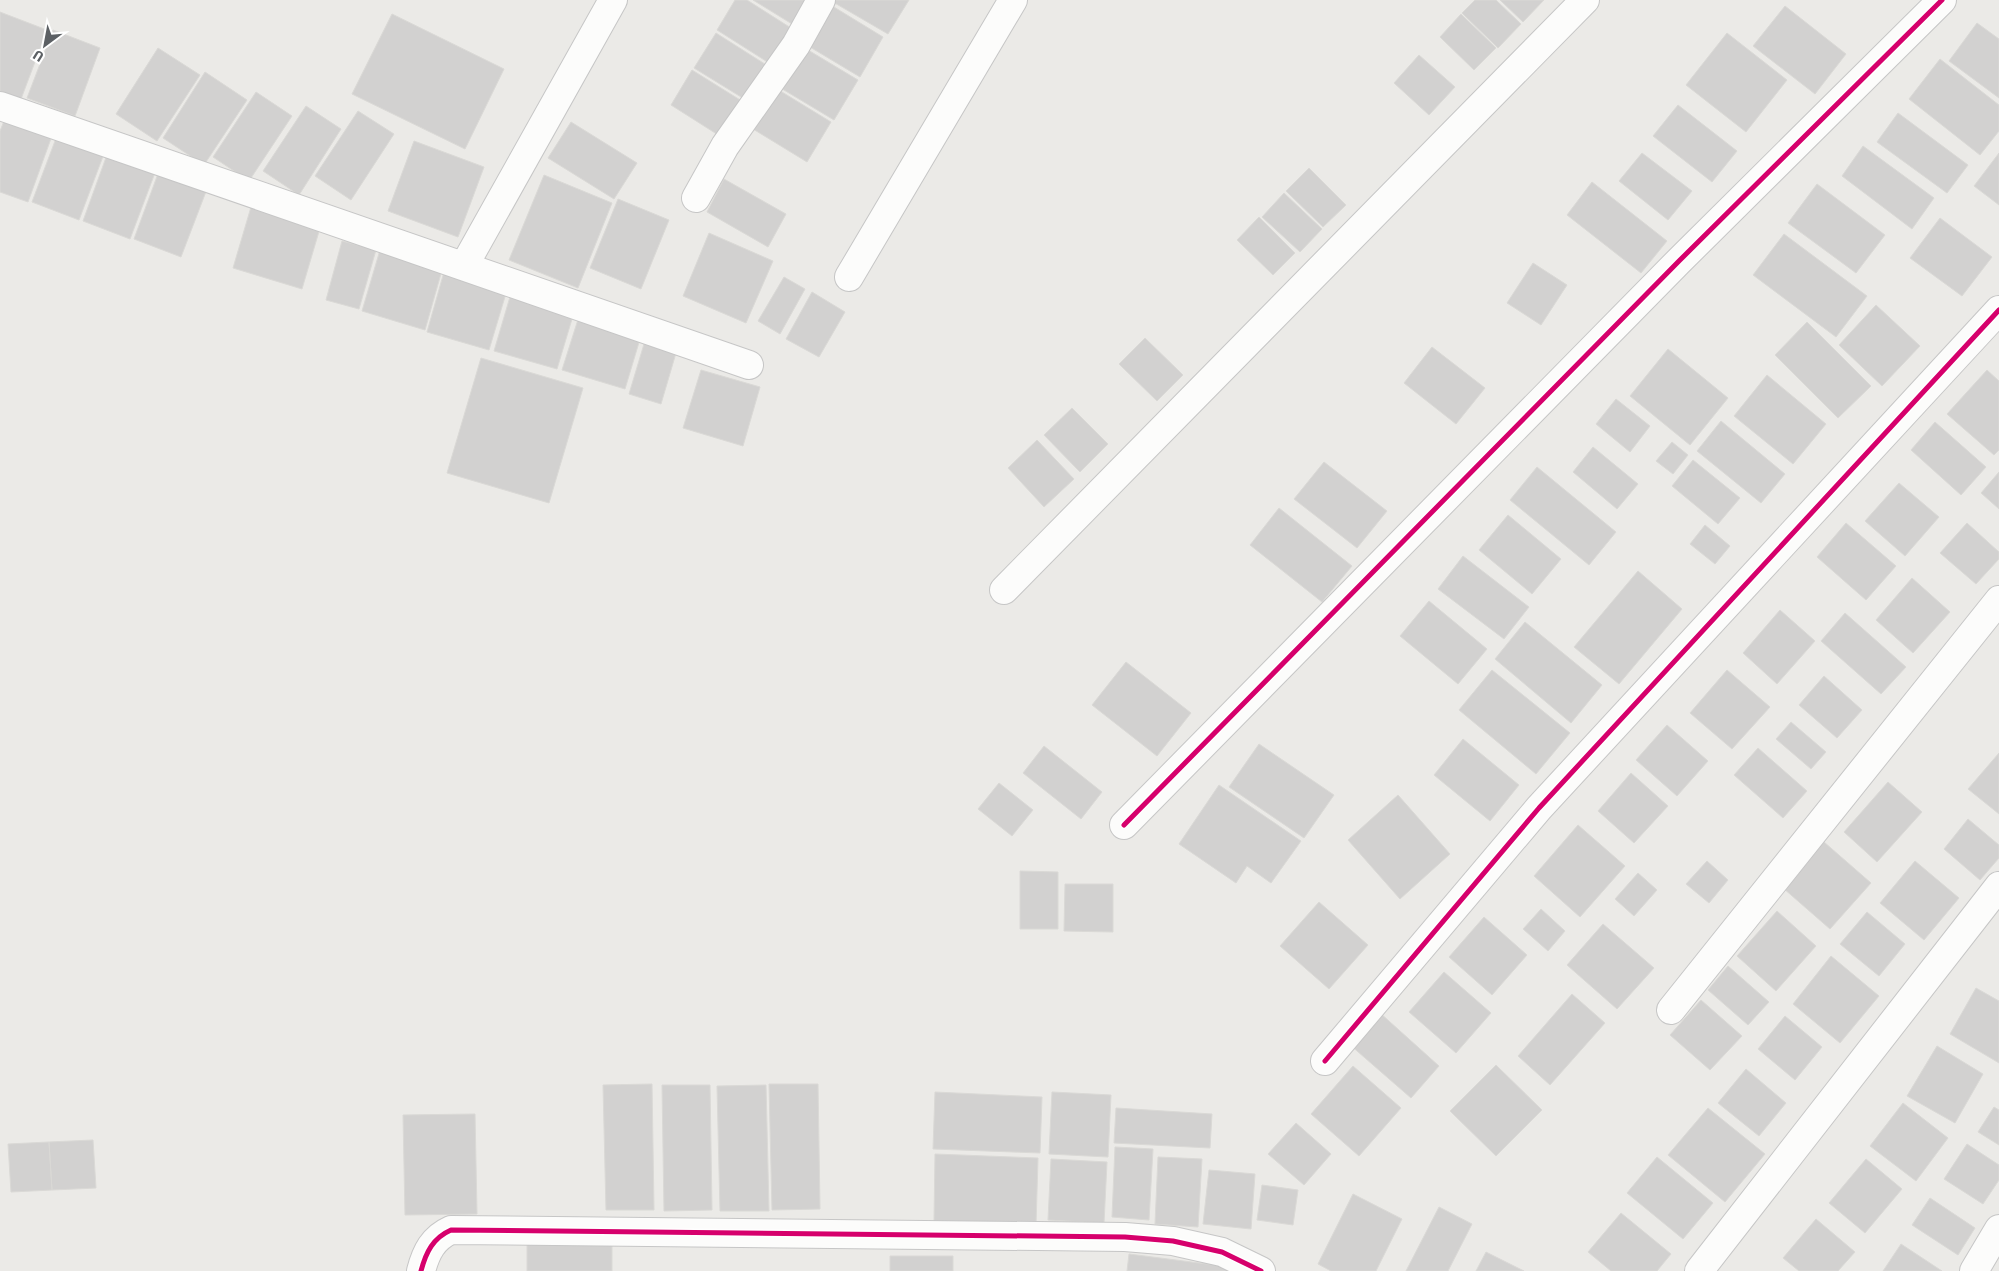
<svg xmlns="http://www.w3.org/2000/svg" width="1999" height="1271" viewBox="0 0 1999 1271" font-family="'Fira Sans',sans-serif">
<style>
.building{fill:#d2d1d0;stroke:#dad9d6}
.lines{fill:none;stroke-linecap:round;stroke-linejoin:round}
.minor-casing{stroke:#c6c6c6;stroke-width:30}
.minor{stroke:#fcfcfb;stroke-width:28}
.cycleway-casing{stroke:#fff;stroke-width:8}
.cycleway{stroke:#d6006c;stroke-width:5}
</style>
<rect width="100%" height="100%" fill="#ebeae7"/>
<path class="building" d="M735,0H747L791,28L769,63L717,30Z
M753,0H807L792,24Z
M834,0H909L888,34L833,2Z
M1475,0H1496L1521,24L1498,48L1462,13Z
M1500,0H1544L1523,22Z
M829,4L883,37L860,77L805,44Z
M1785,6L1846,54L1815,94L1753,46Z
M0,12L47,30L21,99L0,91Z
M392,14L504,69L465,149L352,94Z
M1461,14L1496,48L1474,70L1440,37Z
M1977,23L1999,39V98L1949,61Z
M53,30L100,48L75,116L27,98Z
M716,33L768,66L746,100L694,68Z
M1727,33L1787,80L1746,132L1686,85Z
M803,47L858,80L834,120L779,87Z
M158,48L200,75L157,141L116,114Z
M1419,55L1455,87L1429,115L1394,83Z
M1940,59L1999,105V131L1980,155L1909,99Z
M692,70L745,103L723,138L671,105Z
M205,72L247,100L204,165L163,138Z
M777,89L831,122L807,162L753,129Z
M256,92L292,116L249,181L213,157Z
M1678,105L1737,151L1712,182L1653,136Z
M306,106L341,129L299,195L263,171Z
M358,111L394,134L351,200L315,176Z
M1898,113L1968,165L1947,193L1877,142Z
M6,116L53,133L28,202L0,192V131Z
M571,122L637,163L614,199L548,158Z
M58,133L105,151L79,220L32,202Z
M414,141L484,167L458,237L388,211Z
M1863,146L1934,198L1912,229L1842,176Z
M108,152L156,170L130,239L83,221Z
M1642,153L1692,191L1668,220L1619,181Z
M1999,153V205L1974,186Z
M1309,168L1346,205L1323,227L1286,191Z
M159,171L207,189L181,257L134,239Z
M544,175L612,203L578,288L509,260Z
M724,179L786,214L768,247L707,212Z
M1592,182L1667,241L1641,273L1567,215Z
M1817,184L1885,235L1856,273L1788,223Z
M1284,193L1322,229L1300,252L1262,217Z
M618,199L669,220L641,289L590,268Z
M251,207L320,228L302,289L233,268Z
M1259,217L1295,253L1273,275L1237,240Z
M1940,218L1992,257L1962,296L1910,258Z
M709,233L773,261L746,323L683,296Z
M1784,234L1867,296L1836,337L1753,275Z
M342,241L376,250L359,309L326,300Z
M380,250L442,270L425,330L362,311Z
M1533,263L1567,285L1541,325L1507,303Z
M444,272L507,290L489,350L427,332Z
M784,277L805,289L780,334L758,321Z
M512,290L575,309L557,369L494,351Z
M812,292L845,312L819,357L786,339Z
M1876,305L1920,346L1882,386L1839,345Z
M581,310L643,329L625,389L562,370Z
M1807,322L1871,386L1838,418L1775,355Z
M1145,338L1183,375L1157,401L1119,364Z
M644,344L676,353L661,404L629,394Z
M1432,347L1485,388L1456,424L1404,383Z
M1668,349L1728,398L1690,445L1630,396Z
M481,358L583,388L549,503L447,473Z
M701,370L760,387L743,446L683,428Z
M1987,370L1999,381V450L1994,455L1947,414Z
M1767,375L1826,424L1793,464L1734,416Z
M1616,399L1650,426L1630,452L1596,424Z
M1072,408L1108,444L1080,472L1044,435Z
M1721,421L1785,474L1761,503L1697,451Z
M1935,422L1986,467L1961,495L1911,450Z
M1037,440L1074,479L1044,507L1008,468Z
M1672,442L1688,455L1673,474L1656,461Z
M1593,447L1638,484L1617,509L1573,472Z
M1693,460L1740,498L1718,524L1672,486Z
M1324,462L1387,511L1357,548L1294,499Z
M1537,467L1616,532L1589,565L1510,500Z
M1999,472V509L1981,493Z
M1899,483L1939,517L1905,556L1865,521Z
M1279,508L1352,566L1322,602L1250,545Z
M1508,515L1561,559L1532,594L1479,550Z
M1846,523L1896,566L1866,600L1817,557Z
M1967,523L1999,552V559L1976,584L1940,553Z
M1705,525L1730,546L1715,564L1690,544Z
M1463,556L1529,607L1504,639L1438,589Z
M1638,571L1682,609L1619,684L1574,647Z
M1912,578L1950,612L1913,653L1876,620Z
M1429,601L1487,649L1458,684L1400,636Z
M1780,610L1815,641L1777,684L1743,653Z
M1845,613L1906,667L1881,694L1821,641Z
M1525,622L1602,685L1571,723L1495,659Z
M1126,662L1191,713L1157,756L1092,705Z
M1492,670L1570,733L1536,774L1459,710Z
M1727,670L1770,707L1732,749L1690,713Z
M1824,676L1862,710L1837,738L1799,705Z
M1791,722L1826,752L1811,769L1776,739Z
M1667,725L1708,761L1677,796L1636,760Z
M1463,739L1519,785L1490,821L1434,775Z
M1259,744L1334,795L1304,838L1229,787Z
M1044,746L1102,792L1081,819L1023,773Z
M1758,748L1807,791L1783,818L1734,775Z
M1999,753V814L1968,789Z
M1631,773L1668,806L1634,843L1598,811Z
M1888,782L1922,812L1877,862L1844,832Z
M999,783L1033,810L1012,836L978,809Z
M1219,785L1301,841L1271,883L1247,866L1236,883L1179,844Z
M1398,795L1450,854L1400,899L1348,840Z
M1968,819L1999,845V858L1980,880L1944,849Z
M1578,825L1625,866L1580,917L1534,876Z
M1824,842L1871,883L1830,929L1783,888Z
M1707,861L1728,880L1709,903L1686,884Z
M1915,861L1959,898L1924,940L1880,903Z
M1020,871L1058,872V929H1020Z
M1638,873L1657,890L1634,916L1615,899Z
M1065,884H1113V932L1064,931Z
M1319,902L1368,945L1329,989L1280,946Z
M1541,909L1565,931L1548,951L1523,929Z
M1777,911L1816,946L1776,991L1737,956Z
M1867,912L1905,944L1879,976L1840,944Z
M1484,917L1527,955L1492,995L1449,957Z
M1603,924L1654,968L1617,1009L1567,965Z
M1831,956L1879,996L1840,1043L1793,1004Z
M1728,966L1769,1002L1748,1025L1708,990Z
M1444,972L1491,1013L1456,1053L1409,1012Z
M1976,988L1999,1001V1063L1950,1034Z
M1572,994L1605,1023L1550,1085L1518,1056Z
M1701,1000L1742,1036L1710,1070L1670,1035Z
M1379,1012L1439,1066L1411,1098L1349,1044Z
M1785,1016L1822,1047L1795,1080L1758,1049Z
M1937,1046L1983,1074L1955,1123L1907,1096Z
M1496,1065L1542,1110L1496,1156L1450,1111Z
M1353,1066L1401,1108L1359,1156L1311,1114Z
M1746,1069L1786,1103L1759,1136L1718,1103Z
M652,1084L654,1210H606L603,1085Z
M769,1084H818L820,1209L772,1210Z
M662,1085H710L712,1210L664,1211Z
M766,1085L769,1211H720L717,1086Z
M935,1092L1042,1097L1040,1153L933,1149Z
M1052,1092L1111,1095L1108,1157L1049,1154Z
M1903,1103L1948,1138L1916,1181L1870,1146Z
M1994,1107L1999,1110V1145L1978,1132Z
M1116,1108L1212,1114L1210,1148L1114,1143Z
M1708,1108L1765,1154L1725,1202L1668,1155Z
M475,1114L477,1214L405,1215L403,1115Z
M1296,1123L1331,1154L1304,1185L1268,1154Z
M93,1140L96,1188L52,1190L49,1142Z
M49,1142L52,1190L11,1192L8,1144Z
M1967,1144L1999,1165V1180L1983,1204L1944,1179Z
M1115,1147L1153,1149L1149,1220L1112,1217Z
M935,1154L1038,1158L1036,1225L934,1221Z
M1158,1157L1202,1159L1198,1227L1155,1224Z
M1657,1157L1713,1203L1683,1239L1627,1193Z
M1051,1159L1107,1162L1104,1223L1048,1220Z
M1866,1159L1902,1189L1865,1233L1829,1203Z
M1209,1170L1255,1174L1251,1229L1203,1224Z
M1262,1185L1298,1190L1293,1225L1257,1220Z
M1353,1194L1402,1219L1376,1271H1331L1318,1264Z
M1930,1198L1975,1228L1958,1255L1912,1225Z
M1439,1207L1472,1224L1448,1271H1406Z
M1621,1213L1671,1254L1657,1271H1611L1588,1252Z
M1816,1219L1855,1252L1838,1271H1799L1783,1258Z
M612,1240V1271H527V1241Z
M1901,1244L1942,1271H1883Z
M1486,1252L1524,1271H1476Z
M1129,1254L1238,1268V1271H1127Z
M890,1256H953V1271H890Z"/>
<g class="lines">
<g class="minor-casing">
<path id="minor" d="M0,106L749,365
M696,198L725,146L796,45L821,0
M464,266L613,0
M849,277L1013,0
M1004,590L1585,0
M1124,825L1679,261L1942,0
M1671,1010L1999,600
M1325,1061L1539,808L1999,310
M421,1271C426,1252 433,1238 451,1230L1125,1237L1173,1241L1222,1252L1261,1271
M1699,1271L1999,886
M1974,1271L1999,1229"/>
</g>
<use href="#minor" class="minor"/>
<g class="cycleway-casing">
<path id="cycleway" d="M1124,825L1679,261L1942,0
M1325,1061L1539,808L1999,310
M421,1271C426,1252 433,1238 451,1230L1125,1237L1173,1241L1222,1252L1261,1271"/>
</g>
<use href="#cycleway" class="cycleway"/>
</g>
<g transform="translate(45 45) rotate(212)" stroke="#ffffff" stroke-width="4" paint-order="stroke">
<path d="M0-4L9 19L0 12L-9 19Z" fill="#5c6064"/>
<text y="-8" font-size="14" font-weight="bold" text-anchor="middle" fill="#5c6064">U</text>
</g>
</svg>
